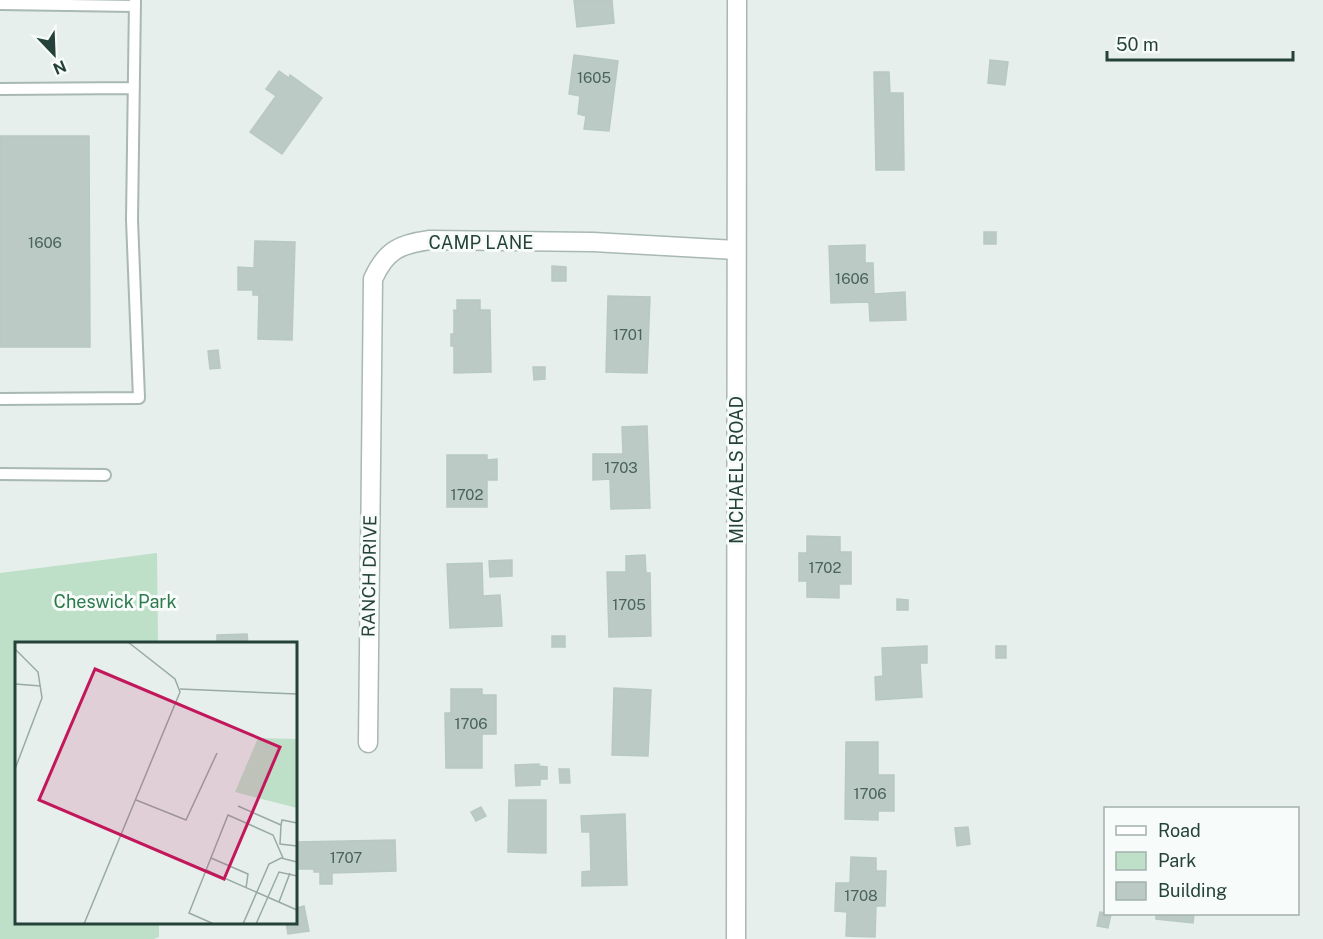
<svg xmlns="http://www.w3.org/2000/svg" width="1323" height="939" viewBox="0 0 1323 939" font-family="'Public Sans',sans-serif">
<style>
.green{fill:#bfe0c8}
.building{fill:#bbcac4;stroke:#b8c9c2;stroke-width:1.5}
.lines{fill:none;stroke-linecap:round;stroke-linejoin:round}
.service-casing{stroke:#a8b8b2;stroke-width:14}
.minor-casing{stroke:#a8b8b2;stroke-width:21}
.tertiary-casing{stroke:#a8b8b2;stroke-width:21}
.service{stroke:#fff;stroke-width:10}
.minor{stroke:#fff;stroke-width:18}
.tertiary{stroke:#fff;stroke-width:18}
.labels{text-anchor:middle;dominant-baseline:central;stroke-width:6;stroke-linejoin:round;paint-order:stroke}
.number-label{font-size:15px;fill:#4a645c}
.street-label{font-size:18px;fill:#24423a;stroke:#f7fbf9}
.park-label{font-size:18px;fill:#2d7a4b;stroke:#f7fbf9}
.inset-road{fill:none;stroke:#98aaa4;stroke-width:1.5}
.view{fill:#c2185b;fill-opacity:0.15;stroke:#c2185b;stroke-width:3}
.inset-edge{fill:none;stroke:#24423a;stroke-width:3}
</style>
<rect width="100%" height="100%" fill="#e6efeb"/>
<path class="green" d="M157,553L158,643L16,644V922L159,923V937L154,939H0V573Z"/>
<path class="building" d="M574,0H612L614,23L577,27Z
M574,55L618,61L609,131L584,129L586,116L578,114L580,96L569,94Z
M990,60L1008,62L1005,85L988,83Z
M279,71L289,78L290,75L322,98L282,154L250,132L276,96L266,89Z
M874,72H889L890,93H903L904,170H876Z
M0,136H89L90,347H0Z
M984,232H996V244H984Z
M255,241L295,242L292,340L258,339L259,295H253V290H238V267L254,268Z
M865,245V263H873L874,294L905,292L906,320L870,321L869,302L831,303L829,246Z
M552,266L566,267V281H552Z
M608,296L650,297L647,373L606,372Z
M457,300H480V310H490L491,372L454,373V346H451V334H454V310L457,311Z
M218,350L220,368L210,369L208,351Z
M533,367H545V379L534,380Z
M647,426L650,508L611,509L610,479L593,480V454H623L622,427Z
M447,455H487V460L497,459V480H487V507H447Z
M807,536L840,537V552H851V584H839V598L807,597V581H799V553H807Z
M645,555L646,573H650L651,636L609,637L607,572H626V556Z
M512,560V576L490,577L489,561Z
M482,563L483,596L500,595L502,626L450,628L447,564Z
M897,599L908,600V610H897Z
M247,634L248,644H217V635Z
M552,636H565V647H552Z
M927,646V663H920L922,697L876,700L875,677L883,676L882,648Z
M996,646H1006V658H996Z
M614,688L651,690L648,756L612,755Z
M451,689H482V695H496V734H482V768H446L445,713H451Z
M846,742H878V775H894V811H878V820L845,819Z
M539,764V766L547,767V779H540V785L516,786L515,765Z
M559,769H569L570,783H560Z
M509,800H546V853L508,852Z
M481,807L486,816L476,821L471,812Z
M625,814L627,885L582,886V872L591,871L590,832H582L581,816Z
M968,827L970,844L957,846L955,828Z
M395,840L396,871L332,873V884H320V872H314V869H296V842Z
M851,857L876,858V871H886L885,906H876L875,937L846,936L847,912L835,911L836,883H850Z
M304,906L309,931L288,934L286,922H296V908Z
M1100,912L1111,914L1108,928L1097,926Z
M1156,914H1194L1193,923L1156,919Z"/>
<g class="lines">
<g class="service-casing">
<path id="service" d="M0,4L135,6
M0,89L134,88
M0,399L139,398L132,220L135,0
M0,474L105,475"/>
</g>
<g class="minor-casing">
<path id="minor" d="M368,743L373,279C386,250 400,244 430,240L593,242L736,250"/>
</g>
<g class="tertiary-casing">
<path id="tertiary" d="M736,939L737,0"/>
</g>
<use href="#service" class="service"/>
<use href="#minor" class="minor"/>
<use href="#tertiary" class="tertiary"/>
</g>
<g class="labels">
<g class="number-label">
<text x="594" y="77">1605</text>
<text x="45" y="242">1606</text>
<text x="852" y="278">1606</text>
<text x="628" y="334">1701</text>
<text x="621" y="467">1703</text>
<text x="467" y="494">1702</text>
<text x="825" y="567">1702</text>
<text x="629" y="604">1705</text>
<text x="471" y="723">1706</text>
<text x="870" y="793">1706</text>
<text x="346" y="857">1707</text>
<text x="861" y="895">1708</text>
</g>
<g class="street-label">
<text x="481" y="242">CAMP LANE</text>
<text transform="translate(736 470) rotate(-90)">MICHAELS ROAD</text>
<text transform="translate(369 576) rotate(-89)">RANCH DRIVE</text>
</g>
<g class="park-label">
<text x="115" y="601">Cheswick Park</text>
</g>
</g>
<g transform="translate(15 642)">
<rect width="282" height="282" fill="#e6efeb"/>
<path d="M243,96L282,97V166L220,150Z" fill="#bfe0c8"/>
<path class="inset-road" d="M0,7L23,30L27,56L0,127M0,42L26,44M165,47L282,52M121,158L171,178L202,111M223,164L266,183L265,202L282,204M266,183L267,178L282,181M196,216L233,232L231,246M191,228L282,268M264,260L275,231M69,282L165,50L160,37L113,0M199,282L174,271L213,173L258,193L268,216M228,282L254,222L266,216L282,220M241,282L264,230L282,234"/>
<path class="view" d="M80,27L265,105L209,237L24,158Z"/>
<rect width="282" height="282" class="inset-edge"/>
</g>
<rect x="1104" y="807" width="195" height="108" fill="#f7fbf9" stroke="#a3b1ad" stroke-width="1.5"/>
<rect x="1116" y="826" width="30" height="9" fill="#ffffff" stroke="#a3b1ad" stroke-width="1.5"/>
<text x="1158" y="837" font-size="18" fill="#24423a">Road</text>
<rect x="1116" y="852" width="30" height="18" fill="#bfe0c8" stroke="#a3b1ad" stroke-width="1.5"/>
<text x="1158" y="867" font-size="18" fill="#24423a">Park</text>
<rect x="1116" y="882" width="30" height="18" fill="#bbcac4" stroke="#a3b1ad" stroke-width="1.5"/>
<text x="1158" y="897" font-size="18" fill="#24423a">Building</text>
<g transform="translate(54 54) rotate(157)" stroke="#f7fbf9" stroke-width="4.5" paint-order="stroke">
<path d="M0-4.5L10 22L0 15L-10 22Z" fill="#24423a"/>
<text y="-9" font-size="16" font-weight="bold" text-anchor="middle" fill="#24423a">N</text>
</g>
<path d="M1107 51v9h186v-9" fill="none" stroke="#24423a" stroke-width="3"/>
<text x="1116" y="51" font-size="18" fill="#24423a" stroke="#f7fbf9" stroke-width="4.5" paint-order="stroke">50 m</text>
</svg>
